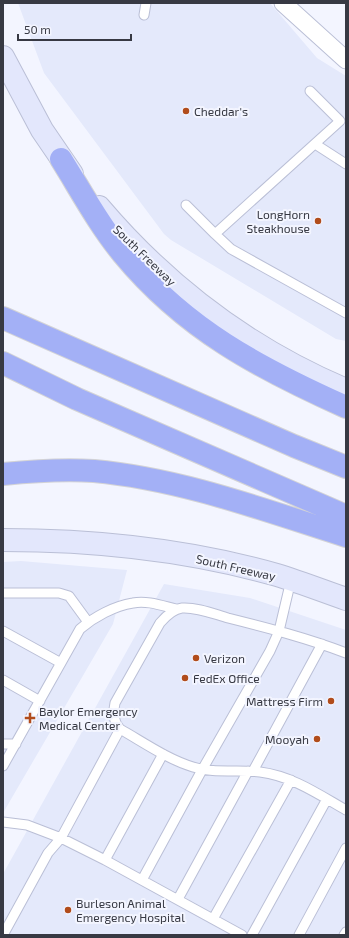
<svg xmlns="http://www.w3.org/2000/svg" width="349" height="938" viewBox="0 0 349 938" font-family="'Exo 2',sans-serif">
<style>
.built{fill:#e4e9fb}
.lines{fill:none;stroke-linecap:round;stroke-linejoin:round}
.service-casing{stroke:#babfd6;stroke-width:11}
.minor-casing{stroke:#babfd6;stroke-width:19}
.secondary-casing{stroke:#babfd6;stroke-width:24}
.motorway-casing{stroke:#d3d3d6;stroke-width:24}
.service{stroke:#fff;stroke-width:9}
.minor{stroke:#fff;stroke-width:17}
.secondary{stroke:#e3e7fc;stroke-width:22}
.motorway{stroke:#a3b0f6;stroke-width:22}
.poi-dot{fill:#b14c1b;stroke:#f3f5ff;stroke-width:1.5}
.labels{text-anchor:middle;dominant-baseline:central;stroke-width:4;stroke-linejoin:round;paint-order:stroke}
.poi-label{font-size:12px;fill:#373943;stroke:#f3f5ff;text-anchor:start}
.street-label{font-size:12px;fill:#373943;stroke:#f3f5ff}
</style>
<rect width="100%" height="100%" fill="#f3f5ff"/>
<path class="built" d="M18,3H270L317,58L346,76V341L336,339L171,240L164,234L44,73Z
M21,561L127,570L113,624L3,813V562Z
M164,584L250,598L346,630V935H3V874Z"/>
<g class="lines">
<g class="service-casing">
<path id="service" d="M144,15L146,3
M315,144L346,164
M186,205L215,234L340,121L310,91
M215,234L231,249L346,313
M3,593H59L69,596L88,622
M3,631L61,663
M3,680L40,701
M120,729C143,742 167,759 193,767C215,774 237,769 260,772C292,776 318,794 346,810
M3,744H16
M3,766L80,629C94,617 114,606 133,603C147,600 163,606 176,609
M253,771L322,644
M3,822L27,825L61,838L105,860L242,935
M105,860L163,754
M142,880L202,770L270,651L279,631L291,580
M178,899L248,771
M213,919L291,780
M3,935L48,853L61,838L120,729C113,721 113,713 115,703L160,623C166,616 173,609 182,608C197,607 214,614 228,618C268,628 307,638 346,653
M252,935L327,799
M299,935L346,848
M344,935L346,932"/>
</g>
<g class="minor-casing">
<path id="minor" d="M283,3L346,60"/>
</g>
<g class="secondary-casing">
<path id="secondary" d="M3,57L42,130L72,174
M99,207C167,287 249,349 346,390
M3,540C94,540 189,550 277,575C300,582 323,591 346,599"/>
</g>
<g class="motorway-casing">
<path id="motorway" d="M61,159C81,191 99,225 123,254C185,329 259,368 346,407
M3,318L294,446L346,467
M3,363L77,399L346,516
M3,474C33,471 64,469 94,471C181,479 264,510 346,536"/>
</g>
<use href="#service" class="service"/>
<use href="#minor" class="minor"/>
<use href="#secondary" class="secondary"/>
<use href="#motorway" class="motorway"/>
</g>
<g class="poi-dot">
<circle cx="186" cy="111" r="4"/>
<circle cx="318" cy="221" r="4"/>
<circle cx="196" cy="658" r="4"/>
<circle cx="185" cy="678" r="4"/>
<circle cx="331" cy="701" r="4"/>
<path d="M28 712h4v4h4v4h-4v4h-4v-4h-4v-4h4z"/>
<circle cx="317" cy="739" r="4"/>
<circle cx="68" cy="910" r="4"/>
</g>
<g class="labels">
<g class="poi-label">
<text x="194" y="111">Cheddar's</text>
<text x="310" y="214" text-anchor="end">LongHorn<tspan x="310" dy="14">Steakhouse</tspan></text>
<text x="204" y="658">Verizon</text>
<text x="193" y="678">FedEx Office</text>
<text x="323" y="701" text-anchor="end">Mattress Firm</text>
<text x="39" y="711">Baylor Emergency<tspan x="39" dy="14">Medical Center</tspan></text>
<text x="309" y="739" text-anchor="end">Mooyah</text>
<text x="76" y="903">Burleson Animal<tspan x="76" dy="14">Emergency Hospital</tspan></text>
</g>
<g class="street-label">
<text transform="translate(145 255) rotate(44)">South Freeway</text>
<text transform="translate(236 567) rotate(13)">South Freeway</text>
</g>
</g>
<rect width="349" height="938" fill="none" stroke="#373943" stroke-width="8"/>
<path d="M18 34v6h113v-6" fill="none" stroke="#373943" stroke-width="2"/>
<text x="24" y="34" font-size="12" fill="#373943" stroke="#f3f5ff" stroke-width="3" paint-order="stroke">50 m</text>
</svg>
